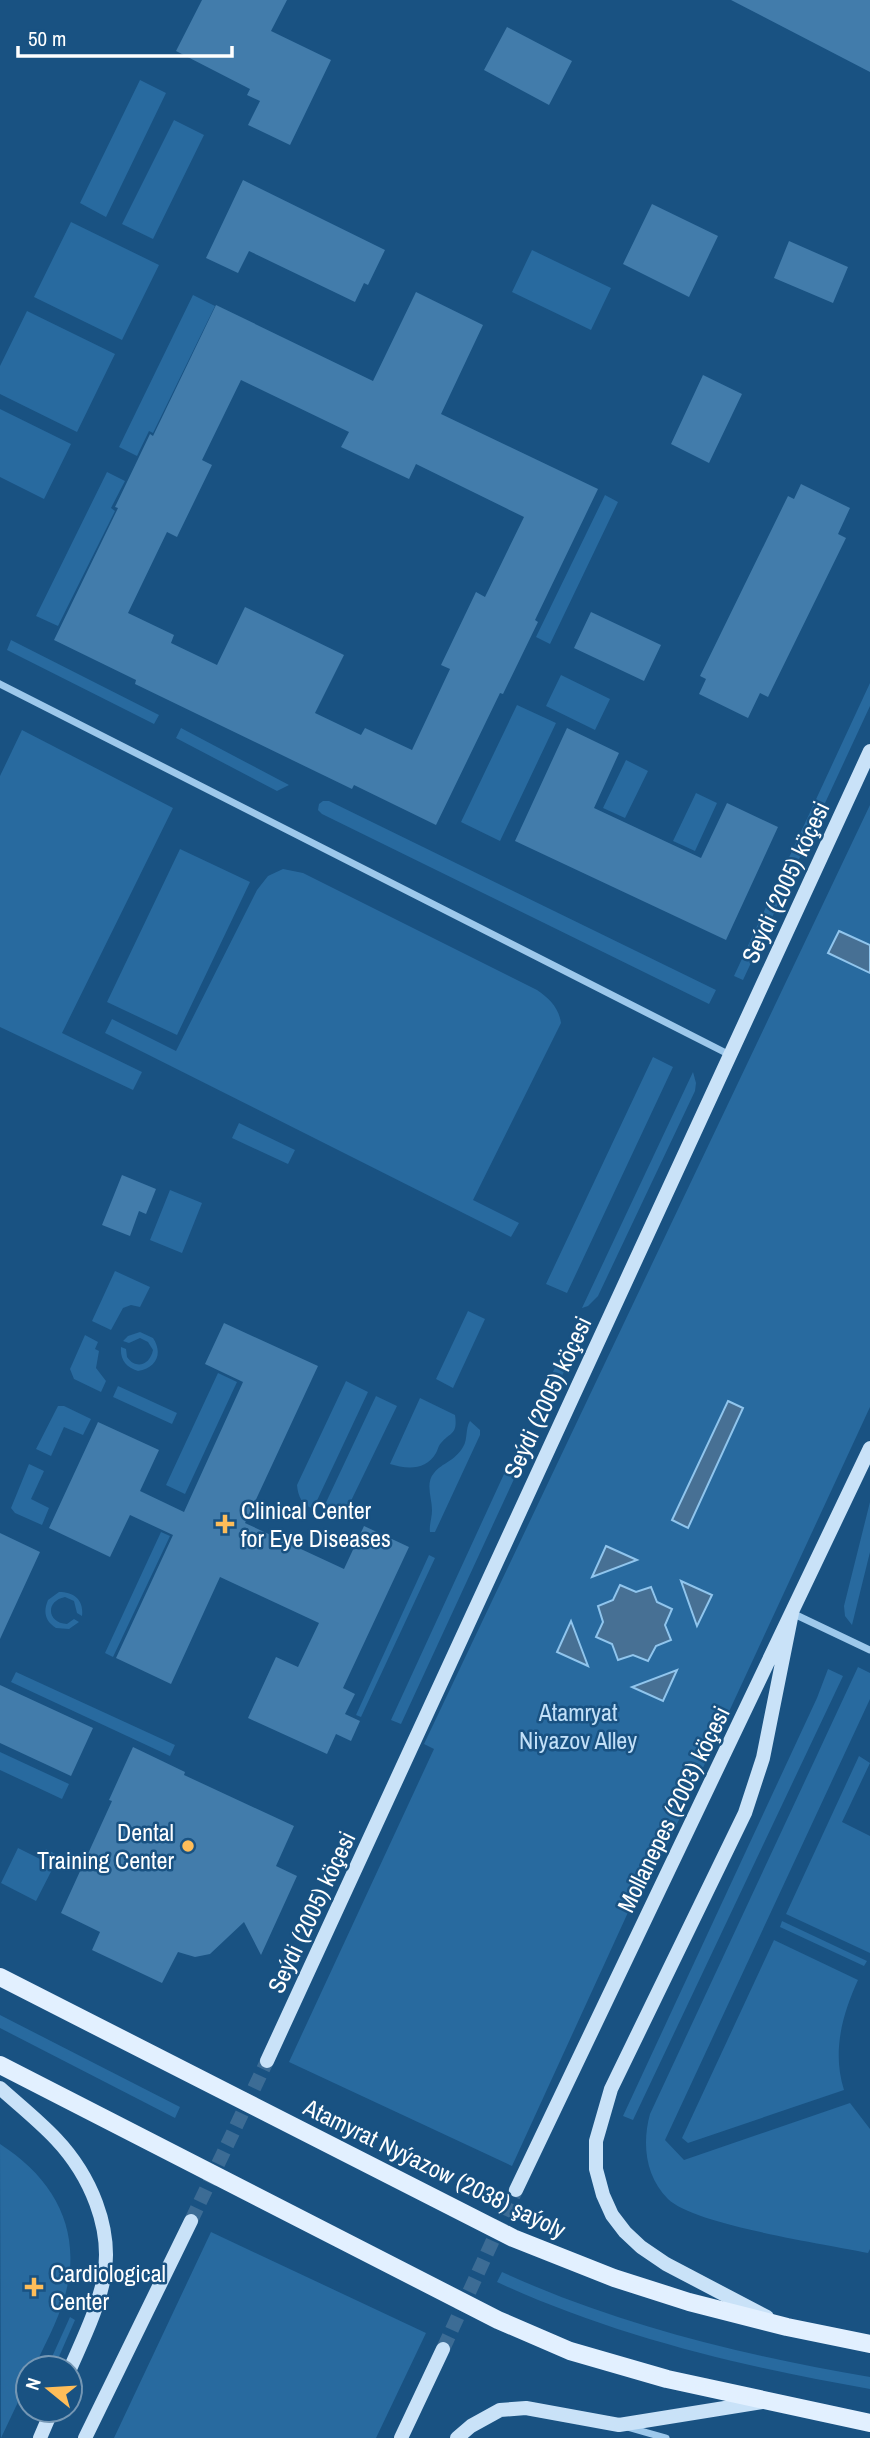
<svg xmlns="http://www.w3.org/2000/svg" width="870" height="2438" viewBox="0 0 870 2438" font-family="'Archivo Narrow',sans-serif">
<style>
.green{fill:#286a9f}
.water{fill:#477094;stroke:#90c5ed;stroke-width:2}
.building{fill:#427cab;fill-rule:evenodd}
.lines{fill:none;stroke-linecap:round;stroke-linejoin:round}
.secondary-tunnel{stroke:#3c6c95;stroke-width:14;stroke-dasharray:14 7;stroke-linecap:butt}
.street{stroke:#9dc8eb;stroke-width:7}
.secondary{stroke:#c9e2f8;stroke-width:14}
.primary{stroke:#e2f0ff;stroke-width:18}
.poi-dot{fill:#febd59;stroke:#195282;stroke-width:2.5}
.labels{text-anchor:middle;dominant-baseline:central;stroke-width:5;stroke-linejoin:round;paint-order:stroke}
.street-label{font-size:24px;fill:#fff;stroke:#195282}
.poi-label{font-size:24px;fill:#fff;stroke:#195282;text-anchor:start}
.park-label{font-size:24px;fill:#c2e0f8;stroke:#195282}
</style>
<rect width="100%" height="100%" fill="#195282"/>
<path class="green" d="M140,80L166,93L106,217L80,203Z
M174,120L204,135L153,239L122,224Z
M71,222L159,265L122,340L34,297Z
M532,250L611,288L591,330L512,292Z
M193,295L215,306L153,433L149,431L137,456L119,447Z
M27,311L115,354L77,432L0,394V366Z
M0,409L71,444L44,499L0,477Z
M107,472L125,481L111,508L115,511L58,626L36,616Z
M605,495L618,502L550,644L536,637Z
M11,640L159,715L154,724L7,650Z
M561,675L610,699L595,730L546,706Z
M870,683V706L743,980L734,976Z
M517,705L556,723L500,841L461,822Z
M181,728L289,785L277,791L176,738Z
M22,730L173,808L62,1033L142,1072L133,1090L0,1027V776Z
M626,760L648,771L625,818L603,808Z
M696,793L717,803L695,851L673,841Z
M323,801H329L716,990L709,1004L322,814L318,810L319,804Z
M870,805V1407L664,1852L657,1849L512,2166L289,2062L434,1749L424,1744Z
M180,849L250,882L177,1035L107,1002Z
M283,869L303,873L537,990C549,998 559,1008 561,1023L473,1200L519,1223L511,1237L105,1033L112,1019L176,1051L257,890L268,876Z
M653,1057L673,1067L567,1293L546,1284Z
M693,1072L696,1083L695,1091L598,1296L588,1306L582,1308Z
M239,1123L295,1150L288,1164L232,1138Z
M170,1190L202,1203L182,1253L150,1240Z
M115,1271L150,1287L140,1307L131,1305L123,1308L111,1330L92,1321Z
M468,1311L485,1319L453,1388L436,1379Z
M140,1332L153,1338C163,1353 157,1368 138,1371C126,1367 120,1360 121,1347L126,1349L127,1357C136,1370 150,1365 153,1350L148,1342L140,1338L129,1343L123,1341L128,1336Z
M85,1335L98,1342L95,1349L99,1351L96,1368L106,1381L101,1392L74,1379L70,1369Z
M563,1352L570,1355V1359L542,1418L535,1421L532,1413Z
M218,1373L237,1382L185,1494L166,1485Z
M346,1381L368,1392L313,1509C302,1504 298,1497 297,1485Z
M118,1386L177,1413L172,1424L113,1397Z
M376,1396L397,1406L348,1507L336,1514L321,1513Z
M420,1398L455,1415C458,1435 450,1432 441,1443C438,1446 438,1450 436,1453C426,1471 406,1469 390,1464Z
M58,1406H64L91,1419L83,1435L64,1427L51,1456L36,1449Z
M470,1421L480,1430V1435L435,1532H430C429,1525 432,1518 432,1510C432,1498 425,1483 434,1473C443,1462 454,1462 463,1447C468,1439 465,1429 470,1421Z
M510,1461L520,1466L401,1724L391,1720Z
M29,1464L44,1471L31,1499L49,1508L42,1525L15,1513L11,1508Z
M870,1502V1552L852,1625L845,1616L844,1606Z
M161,1532L170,1536L113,1657L105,1653Z
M429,1555L435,1558L361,1717L356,1715Z
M59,1592C74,1592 84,1600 82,1616L77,1613L74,1601L65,1597C45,1601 47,1623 67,1624L74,1619L79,1622L69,1629L56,1628C45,1621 43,1612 48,1600Z
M858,1667L870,1673V1699L665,2140L684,2160L850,2103L870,2129V2249L868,2253C826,2244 694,2225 668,2199C645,2176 642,2143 650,2114Z
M828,1669L843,1676L633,2120L623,2116L817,1698Z
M16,1672L175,1745L170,1756L11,1682Z
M0,1752L69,1784L62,1799L0,1770Z
M859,1756L870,1763L842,1822L870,1836V1953L786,1914Z
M18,1848L40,1859L46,1849L59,1856L36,1901L1,1883Z
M782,1921L867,1961L864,1966L780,1927Z
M774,1940L858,1980C842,2015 832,2052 844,2090L688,2143L682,2138Z
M0,2015L180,2107L175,2118L0,2028Z
M0,2144C56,2180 84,2233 64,2299C57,2323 44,2346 34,2368H28V2381L1,2438Z
M211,2232L426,2333L376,2438H114Z
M502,2272C618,2325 745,2356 870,2377V2389C743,2367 614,2336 497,2282Z
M70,2317L75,2320L54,2368H47Z"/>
<path class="water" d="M839,931L870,945V973L828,953Z
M728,1401L743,1408L688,1528L672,1520Z
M606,1546L637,1560L592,1577Z
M681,1581L712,1595L697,1626Z
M620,1585L636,1592L651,1587L657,1602L672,1609L665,1625L671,1640L656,1646L648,1661L633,1655L618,1660L612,1644L596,1637L603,1622L598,1606L613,1600Z
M571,1621L588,1666L557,1652Z
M677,1670L663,1701L632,1687Z"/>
<path class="building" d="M202,0H287L271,31L331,60L290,145L248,125L260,101L247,95L250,89L176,51Z
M731,0H870V72Z
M507,27L572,61L549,105L484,70Z
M243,180L385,250L368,285L364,283L355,302L249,251L238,273L206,258Z
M652,204L718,236L689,297L623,264Z
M789,241L848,267L833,303L774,278Z
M416,292L483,325L441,414L598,489L535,620L538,622L503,694L500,693L436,825L354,785L352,789L135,684L136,680L54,640L118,508L115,507L150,434L153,436L216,305L373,381ZM241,380L349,432L341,447L409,479L416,464L524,517L485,597L476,592L441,665L450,669L412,750L365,728L361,735L315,713L344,655L245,607L217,665L171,643L174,635L128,613L167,532L177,537L212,465L202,460Z
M703,375L742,394L709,463L671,444Z
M801,484L850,508L838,534L846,538L768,697L760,693L748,718L699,694L706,679L700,676L788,496L794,499Z
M591,612L661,645L644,681L574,648Z
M567,728L619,753L594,808L639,829L701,858L727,803L778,827L726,940L515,841Z
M122,1175L156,1189L146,1214L139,1211L130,1236L102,1225Z
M224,1323L318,1366L245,1523L344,1569L364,1526L409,1547L343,1688L355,1694L345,1714L360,1721L351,1741L336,1734L327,1754L248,1718L276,1657L298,1667L319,1623L220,1577L171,1684L116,1658L173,1535L130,1515L110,1557L49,1528L98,1422L159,1450L140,1491L184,1512L243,1382L205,1364Z
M0,1533L40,1552L0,1639Z
M0,1685L93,1728L71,1776L0,1743Z
M133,1747L185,1772L184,1775L294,1826L276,1866L297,1876L261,1955L244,1922L210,1954L195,1957L178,1952L162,1983L92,1950L100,1932L61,1913L112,1801L109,1800Z"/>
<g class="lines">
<path class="secondary-tunnel" d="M191,2221L267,2061
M443,2349L516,2190"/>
<path class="street" d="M0,684L730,1055
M792,1613L870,1650
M627,2427L666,2438"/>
<path class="secondary" d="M267,2061L870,751
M0,2088C19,2105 39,2121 56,2139C90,2175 113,2228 104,2277C98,2309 83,2339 70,2369
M516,2190L870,1448
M767,2317L666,2264L641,2247L625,2232L612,2215L603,2195L596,2169V2141L611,2089L745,1813L763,1758L792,1613
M40,2438L52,2410
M85,2438L191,2221
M401,2438L443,2349
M457,2438L471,2426L500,2410L526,2408L619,2425L762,2402"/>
<path class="primary" d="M0,1977L513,2238L614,2278L689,2302L787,2327L870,2344
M0,2065L498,2320L570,2351L667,2379L870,2423"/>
</g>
<g class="poi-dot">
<path d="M221.5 1513.5h7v7h7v7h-7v7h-7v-7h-7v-7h7z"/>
<circle cx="188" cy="1846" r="7"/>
<path d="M30.5 2276.5h7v7h7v7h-7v7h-7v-7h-7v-7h7z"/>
</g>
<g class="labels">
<g class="street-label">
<text transform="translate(785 882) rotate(-65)">Seýdi (2005) köçesi</text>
<text transform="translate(547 1397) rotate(-65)">Seýdi (2005) köçesi</text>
<text transform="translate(673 1809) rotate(-64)">Mollanepes (2003) köçesi</text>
<text transform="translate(311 1912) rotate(-65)">Seýdi (2005) köçesi</text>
<text transform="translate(435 2168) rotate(26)">Atamyrat Nyýazow (2038) şaýoly</text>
</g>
<g class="poi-label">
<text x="241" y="1510">Clinical Center<tspan x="241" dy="28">for Eye Diseases</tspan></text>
<text x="174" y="1832" text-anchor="end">Dental<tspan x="174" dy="28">Training Center</tspan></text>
<text x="50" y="2273">Cardiological<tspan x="50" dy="28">Center</tspan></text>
</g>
<g class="park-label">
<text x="578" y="1712">Atamryat<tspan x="578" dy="28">Niyazov Alley</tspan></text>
</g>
</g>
<g transform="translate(49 2389) rotate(288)"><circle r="33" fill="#195282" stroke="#7597b4" stroke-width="2"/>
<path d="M0-5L12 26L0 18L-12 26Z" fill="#febd59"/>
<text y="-10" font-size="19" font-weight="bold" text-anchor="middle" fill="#ffffff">N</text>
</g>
<path d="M18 46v10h214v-10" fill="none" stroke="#ffffff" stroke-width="3.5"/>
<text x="28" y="46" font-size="21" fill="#ffffff" stroke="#195282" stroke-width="5" paint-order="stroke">50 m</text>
</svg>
